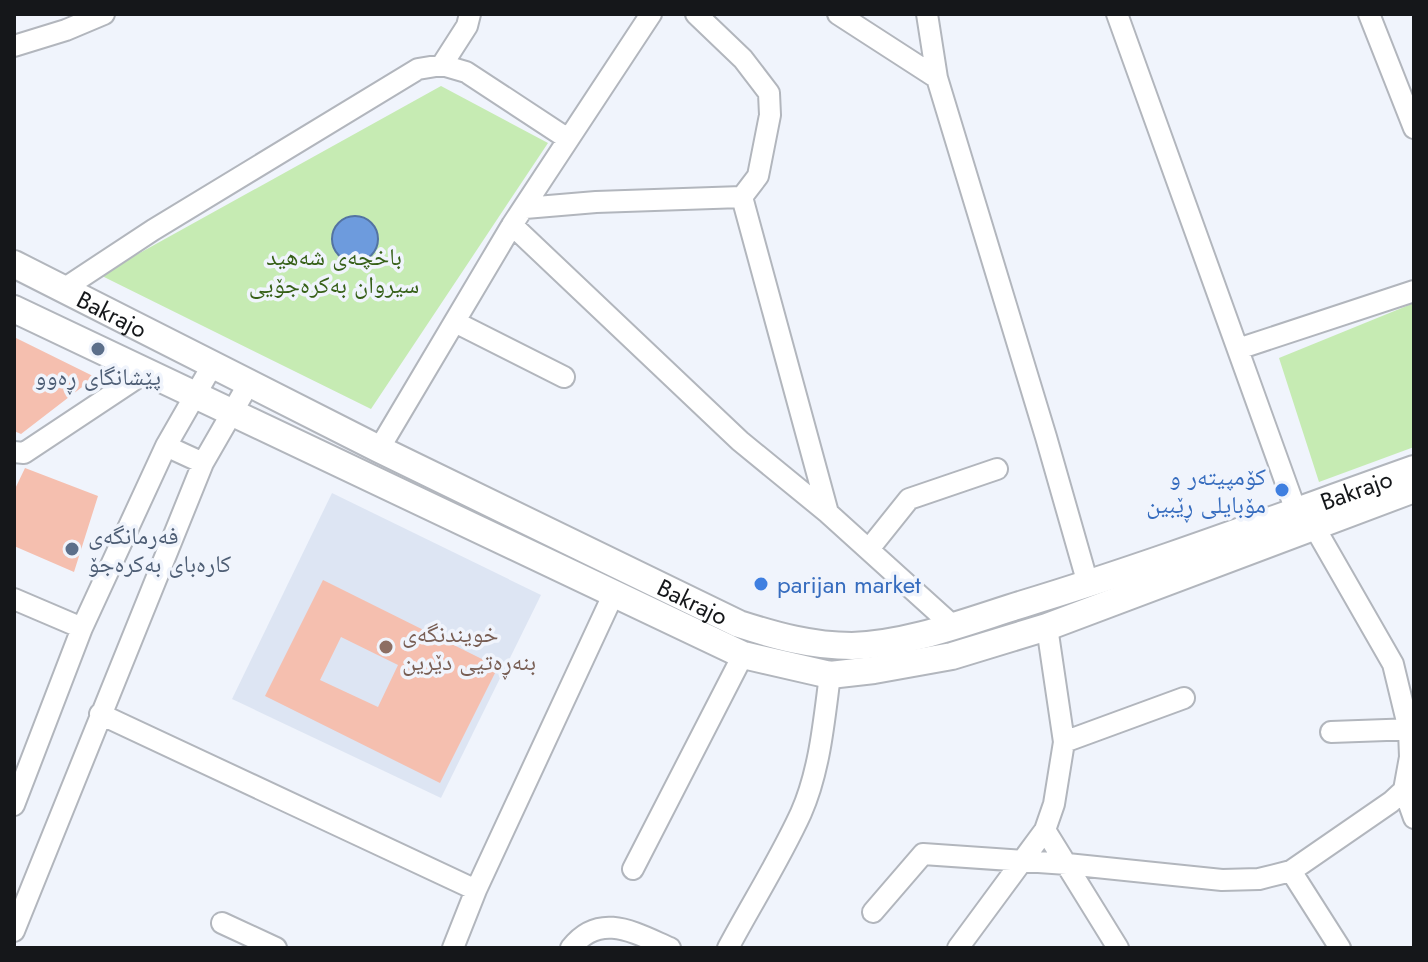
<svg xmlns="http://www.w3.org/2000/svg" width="1428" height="962" viewBox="0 0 1428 962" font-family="Jost,'Noto Naskh Arabic',sans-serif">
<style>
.built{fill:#dde5f3}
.green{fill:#c6ebb3}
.water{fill:#6d9bdd;stroke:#5373a2;stroke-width:2}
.building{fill:#f5bfaf;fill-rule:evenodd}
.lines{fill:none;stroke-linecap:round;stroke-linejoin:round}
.minor-casing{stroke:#b2b6bd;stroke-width:24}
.tertiary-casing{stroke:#b2b6bd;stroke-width:30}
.minor{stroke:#fff;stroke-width:20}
.tertiary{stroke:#fff;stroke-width:26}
.service-dot{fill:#5c6f8a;stroke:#f0f4fc;stroke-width:3}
.shop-dot{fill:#3f7fe0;stroke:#f0f4fc;stroke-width:3}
.education-dot{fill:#8d6e63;stroke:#f0f4fc;stroke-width:3}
.labels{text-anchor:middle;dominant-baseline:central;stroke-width:7;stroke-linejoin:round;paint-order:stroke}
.park-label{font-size:24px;fill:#366018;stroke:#f0f4fc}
.street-label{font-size:24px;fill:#15171a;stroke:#f0f4fc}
.service-label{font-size:24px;fill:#4e5e75;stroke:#f0f4fc}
.shop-label{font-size:24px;fill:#366cbe;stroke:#f0f4fc;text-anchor:end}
.education-label{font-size:24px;fill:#785e54;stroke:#f0f4fc;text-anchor:start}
</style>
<rect width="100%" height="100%" fill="#f0f4fc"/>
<path class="built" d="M332,493L541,595L441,798L232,699Z"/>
<path class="green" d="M441,86L548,143L371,409L100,275Z
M1414,303V447L1319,482L1279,358Z"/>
<path class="water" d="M332 239a23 23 0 1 1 46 0a23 23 0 1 1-46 0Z"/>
<path class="building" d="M14,337L95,377L21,434L14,431Z
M25,468L98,496L74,572L14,546V491Z
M323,580L498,667L440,783L265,696ZM341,637L398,665L378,707L320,680Z"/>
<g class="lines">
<g class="minor-casing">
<path id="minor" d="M696,14L743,59L769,93L770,115L758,176L742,197
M838,14L937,78
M927,14L937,78L1046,437L1088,584
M1117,14L1296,511
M1369,14L1414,128
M14,46L66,30L104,14
M442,65L467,26L470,14
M742,197L828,513
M525,208L596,202L742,197
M512,225L740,441L828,513L953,626
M65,288L153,230L418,69L442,65L466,72L568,139
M455,322L564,377
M1238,349L1414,291
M166,446L203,463
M379,449L512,225L651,14
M14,452L24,453L146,372
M869,549L909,499L997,469
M14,599L82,628
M100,714L476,890
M1331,732L1414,729
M1064,742L1184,698
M1404,790L1414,818
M14,805L82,628L166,446L213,364
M1045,830L1118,948
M633,869L743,655
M1291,871L1340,948
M873,912L923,854L1067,864L1222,880L1259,879L1291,871L1391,802L1404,790L1410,757L1409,730L1393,664L1315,528
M222,923L276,948
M14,931L203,463L249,383
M453,948L476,890L614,593
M571,948C600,911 635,933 670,948
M728,948C752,903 780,859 801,813C820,770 824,720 830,675
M958,948L1045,830L1054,804L1064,742L1047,627"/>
</g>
<g class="tertiary-casing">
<g id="tertiary">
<path id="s1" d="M14,264L379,449L739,624C776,636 812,646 852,646C910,644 968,621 1023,604C1155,564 1284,515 1414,469"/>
<path d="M14,309L743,655L830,675L874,670L952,656L1047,627L1414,489"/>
</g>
</g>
<use href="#minor" class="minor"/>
<use href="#tertiary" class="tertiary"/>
</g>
<g class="service-dot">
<circle cx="98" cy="349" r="8"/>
<circle cx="72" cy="549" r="8"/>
</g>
<g class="shop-dot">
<circle cx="1282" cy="490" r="8"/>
<circle cx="761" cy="584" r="8"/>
</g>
<circle class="education-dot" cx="386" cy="647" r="8"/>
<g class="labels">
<g class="park-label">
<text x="334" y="256">باخچەی شەهید<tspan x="334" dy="28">سیروان بەکرەجۆیی</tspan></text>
</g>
<g class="street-label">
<text stroke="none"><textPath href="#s1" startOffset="110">Bakrajo</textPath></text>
<text stroke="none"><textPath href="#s1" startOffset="1454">Bakrajo</textPath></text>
<text stroke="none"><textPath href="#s1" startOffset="758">Bakrajo</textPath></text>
</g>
<g class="service-label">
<text x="98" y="376">پێشانگای ڕەوو</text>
<text x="88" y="535" text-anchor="start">فەرمانگەی<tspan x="88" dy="28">کارەبای بەکرەجۆ</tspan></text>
</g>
<g class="shop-label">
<text x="1266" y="476">کۆمپیتەر و<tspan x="1266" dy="28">مۆبایلی ڕێبین</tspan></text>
<text x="777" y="584" text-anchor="start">parijan market</text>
</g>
<g class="education-label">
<text x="402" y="633">خویندنگەی<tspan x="402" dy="28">بنەڕەتیی دێرین</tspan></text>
</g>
</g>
<rect width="1428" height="962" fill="none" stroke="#15171a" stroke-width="32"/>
</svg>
